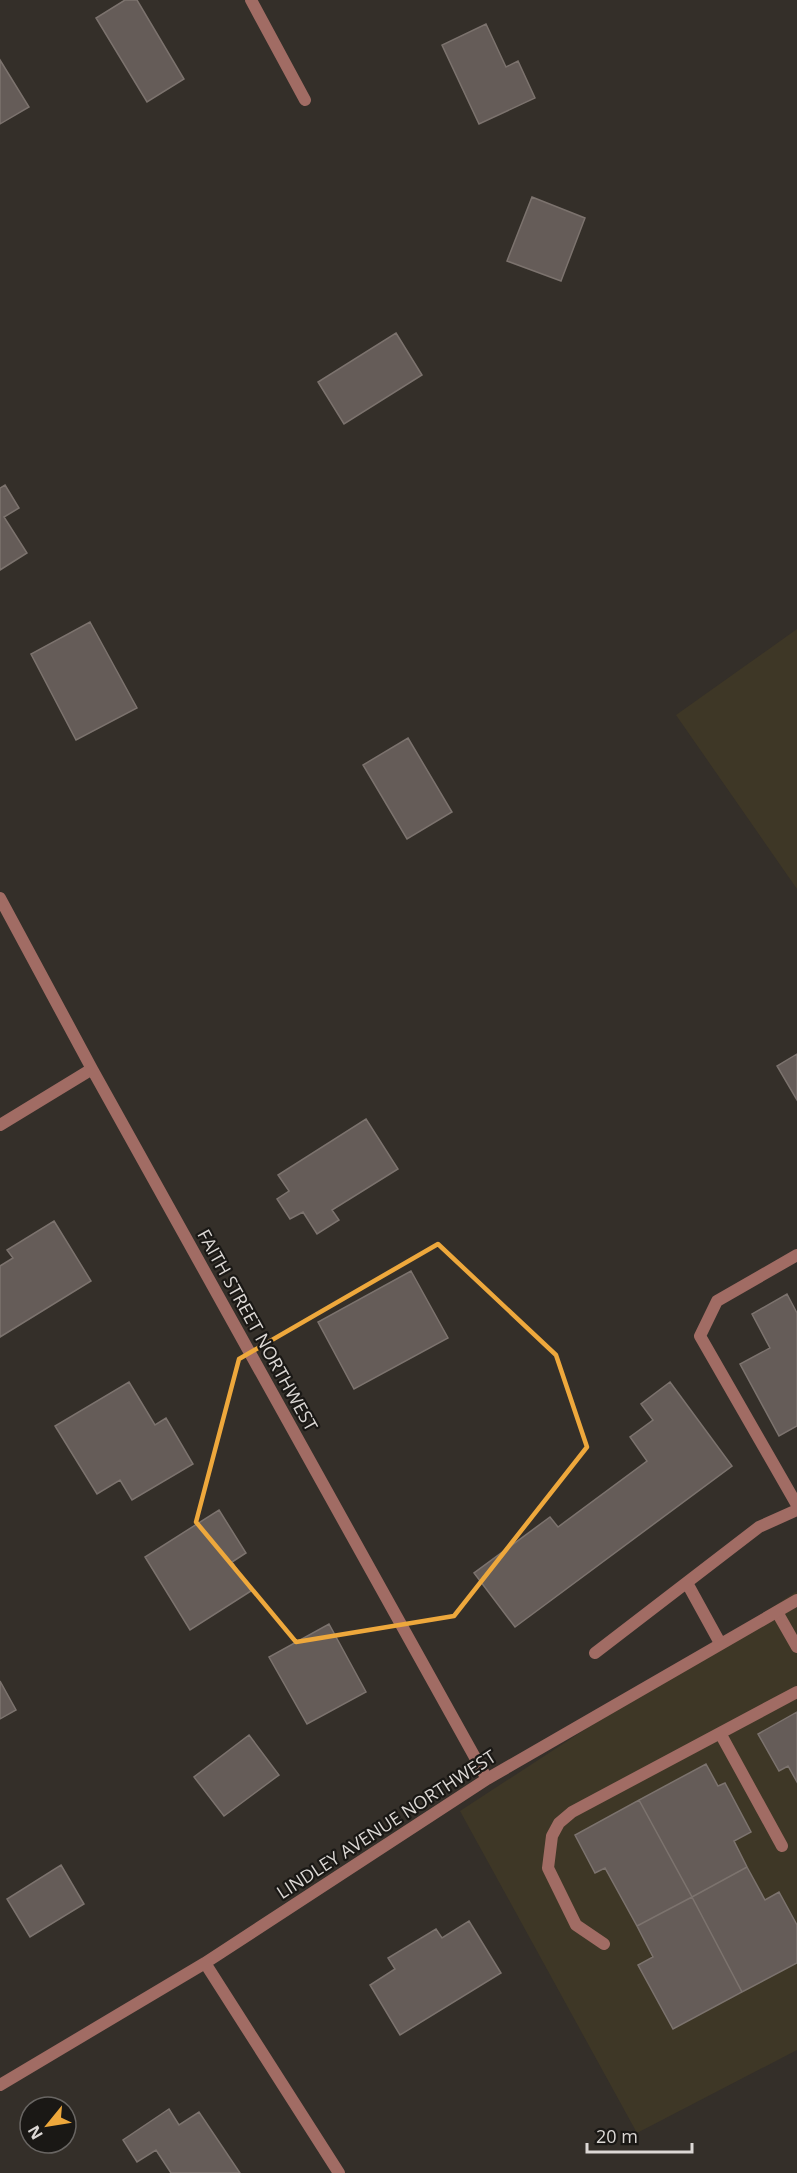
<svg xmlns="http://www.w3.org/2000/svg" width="797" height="2173" viewBox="0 0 797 2173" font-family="'Open Sans',sans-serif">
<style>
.commercial{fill:#3e3726}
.building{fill:#655c58;stroke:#7c736e;stroke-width:1.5}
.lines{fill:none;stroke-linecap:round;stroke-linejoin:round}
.lane{stroke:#a16c64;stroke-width:12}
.street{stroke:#a16c64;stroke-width:12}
.marked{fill:none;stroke:#eea83c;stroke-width:4.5;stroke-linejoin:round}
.labels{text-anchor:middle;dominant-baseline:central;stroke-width:4.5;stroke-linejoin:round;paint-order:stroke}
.street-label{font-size:18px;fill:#dcd8d5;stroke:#1a1815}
</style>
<rect width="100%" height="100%" fill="#342f29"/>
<path class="commercial" d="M797,629V889L676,715Z
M797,1591V2050L637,2133L460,1811Z"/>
<path class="building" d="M125,0H137L184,79L147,102L96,18Z
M486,24L506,67L518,61L535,98L479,124L442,45Z
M0,60L29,107L0,124Z
M532,197L585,218L561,281L507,261Z
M396,333L422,375L344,424L318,382Z
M5,485L19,508L4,517L27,553L0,570V488Z
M90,622L137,708L76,740L31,654Z
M408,738L452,812L407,839L363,765Z
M797,1054V1100L777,1066Z
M366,1119L398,1169L332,1210L339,1220L317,1234L303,1212L290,1219L277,1199L289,1191L278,1175Z
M54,1221L91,1281L0,1337V1266L13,1258L7,1250Z
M411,1271L448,1338L354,1389L318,1322Z
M787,1294L797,1313V1426L779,1436L740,1364L770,1348L752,1314Z
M129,1382L155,1425L166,1418L193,1464L132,1500L120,1480L97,1494L55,1426Z
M670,1382L732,1466L515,1627L474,1573L550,1517L558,1527L647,1461L630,1437L653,1420L641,1404Z
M219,1510L246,1553L232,1562L251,1591L190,1630L145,1557Z
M329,1624L366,1692L307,1724L269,1657Z
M0,1681L16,1710L0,1719Z
M797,1712V1782L788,1766L779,1771L758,1734Z
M249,1735L279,1775L224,1816L194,1777Z
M706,1764L718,1786L725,1783L751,1832L734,1841L747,1867L692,1897L639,1800Z
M639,1800L692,1897L637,1926L605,1868L595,1873L575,1835Z
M61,1865L84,1904L30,1937L7,1899Z
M747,1867L765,1900L779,1892L797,1925V1963L742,1992L692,1897Z
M692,1897L742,1992L673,2029L638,1965L653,1957L637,1926Z
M469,1921L501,1973L400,2035L370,1985L395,1969L388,1958L436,1929L442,1938Z
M169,2109L179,2125L199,2112L240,2173H171L156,2150L137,2162L123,2140Z"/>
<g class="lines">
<path class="lane" d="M797,1255L717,1301L700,1336L797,1505
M687,1583L720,1643
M777,1612L797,1647
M595,1653L759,1527L797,1510
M720,1733L782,1846
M604,1944L576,1925L548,1868L552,1836L559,1823L572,1812L797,1692"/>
<path class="street" d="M251,0L305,100
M0,898L92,1069L487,1779
M0,1125L92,1069
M205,1963L339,2173
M0,2085L205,1963L487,1779L797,1600"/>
</g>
<path class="marked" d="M438,1244L556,1355L587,1447L454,1616L296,1642L196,1522L239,1359Z"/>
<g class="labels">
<g class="street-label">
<text transform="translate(258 1330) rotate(61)">FAITH STREET NORTHWEST</text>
<text transform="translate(386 1824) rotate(-33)">LINDLEY AVENUE NORTHWEST</text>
</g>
</g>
<g transform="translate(48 2125) rotate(240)"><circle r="28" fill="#1a1815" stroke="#686562" stroke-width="1.5"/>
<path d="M0-4.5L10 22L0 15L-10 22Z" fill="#eea83c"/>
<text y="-9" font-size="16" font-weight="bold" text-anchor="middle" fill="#dcd8d5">N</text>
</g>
<path d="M587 2143v9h105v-9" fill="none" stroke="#dcd8d5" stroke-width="3"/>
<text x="596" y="2143" font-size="18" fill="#dcd8d5" stroke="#1a1815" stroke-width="4.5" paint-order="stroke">20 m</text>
</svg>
